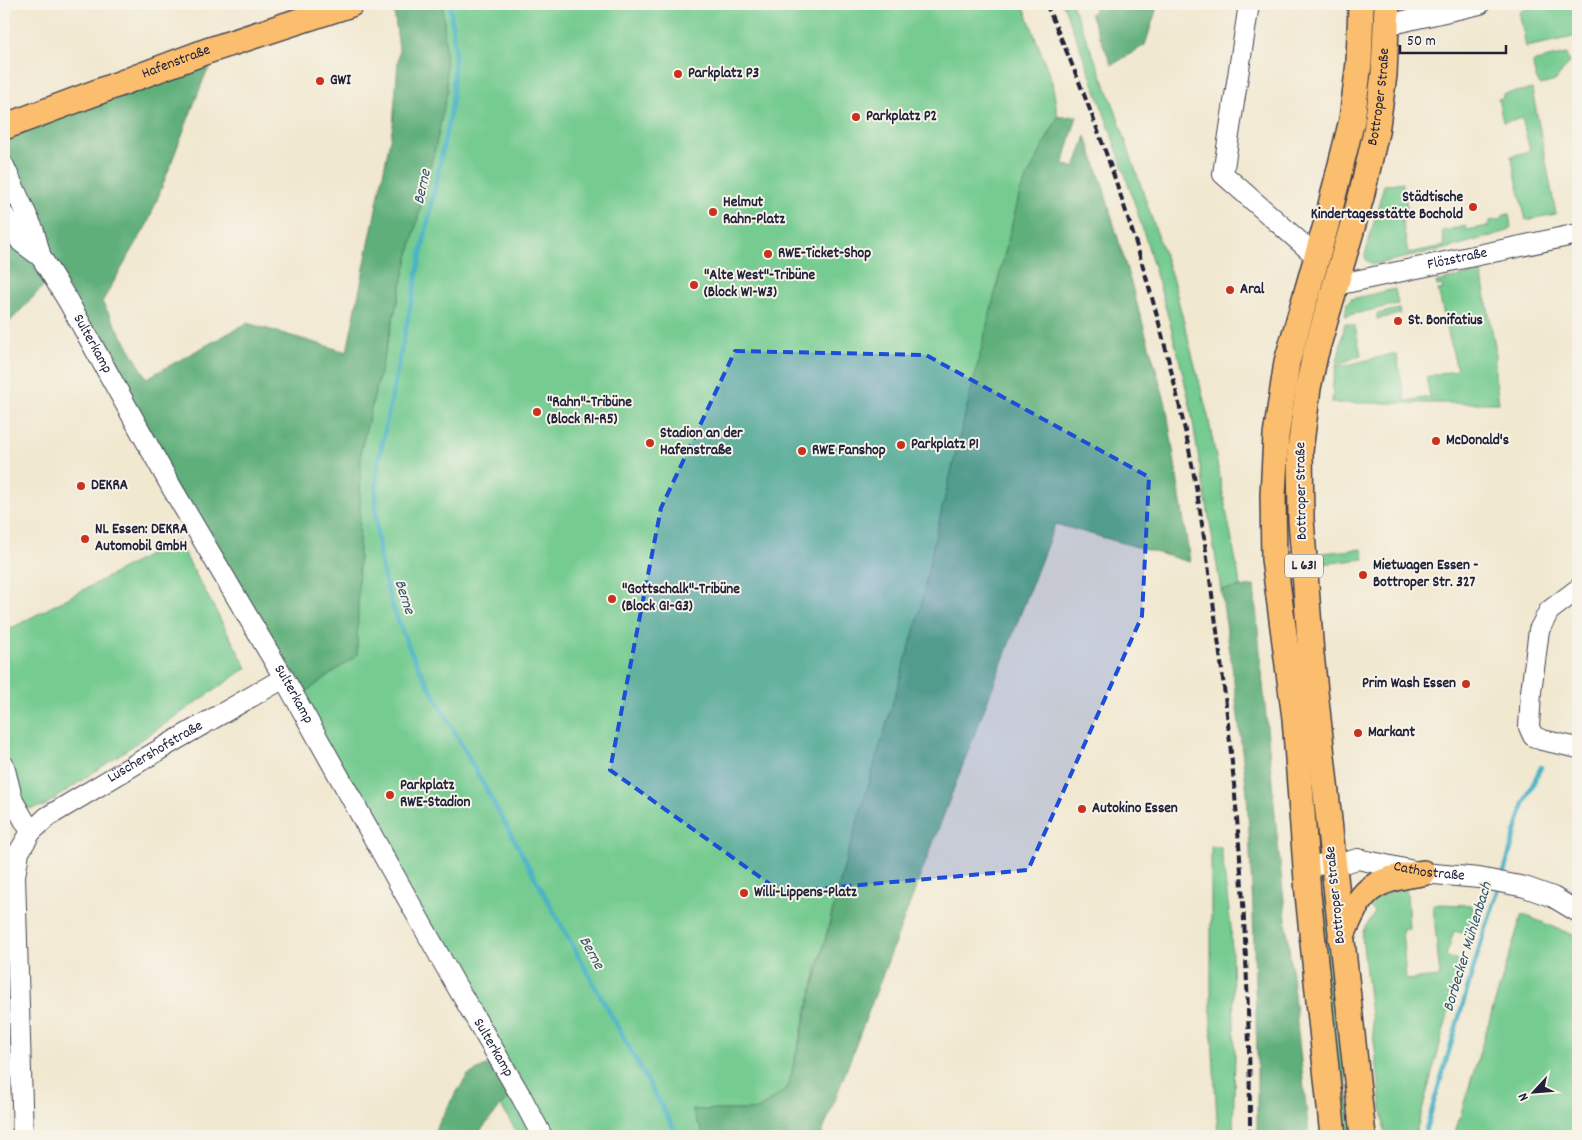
<svg xmlns="http://www.w3.org/2000/svg" width="1582" height="1140" viewBox="0 0 1582 1140" font-family="Dekko,sans-serif">
<style>
.green{fill:#74cb90;stroke:#4b7666}
.forest{fill:#5faf7a;stroke:#40685a}
.lines{fill:none;stroke-linecap:round;stroke-linejoin:round}
.stream{stroke:#4bb4c8;stroke-width:4.5}
.minor-casing{stroke:#414051;stroke-width:22}
.major-casing{stroke:#414051;stroke-width:28}
.minor{stroke:#fff;stroke-width:20}
.major{stroke:#fbbe6e;stroke-width:25}
.rail{stroke:#22223b;stroke-width:4;stroke-dasharray:8 4;stroke-linecap:butt}
.marked{fill:#1d4ed8;fill-opacity:0.2;stroke:#1d4ed8;stroke-width:4;stroke-dasharray:10 6;stroke-linejoin:round}
.poi-dot{fill:#c8321e;stroke:#f7f3e8;stroke-width:2}
.labels{text-anchor:middle;dominant-baseline:central;stroke-width:4;stroke-linejoin:round;paint-order:stroke}
.shield{fill:#f7f3e8;stroke:#62616f;stroke-width:1}
.shield-label{font-size:14px;font-weight:bold;fill:#22223b}
.street-label{font-size:15px;fill:#22223b;stroke:#f7f3e8}
.poi-label{font-size:15px;font-weight:bold;fill:#22223b;stroke:#f7f3e8;text-anchor:start}
.water-label{font-size:16px;font-style:italic;fill:#30556c;stroke:#f7f3e8}
</style>
<rect width="100%" height="100%" fill="#f7f3e8"/>
<filter id="ink" filterUnits="userSpaceOnUse"><feTurbulence type="fractalNoise" baseFrequency=".02" numOctaves="2"/><feDisplacementMap in="SourceGraphic" scale="10" xChannelSelector="R" yChannelSelector="G"/><feConvolveMatrix kernelMatrix="1 2 1 2 8 2 1 2 1" color-interpolation-filters="sRGB"/></filter>
<filter id="wash" filterUnits="userSpaceOnUse"><feTurbulence type="fractalNoise" baseFrequency=".0096" numOctaves="4" result="noise"/><feDisplacementMap in="SourceGraphic" scale="20" xChannelSelector="R" yChannelSelector="G"/><feGaussianBlur stdDeviation="1.12" result="paint"/><feColorMatrix in="noise" values="0 0 0 0 0 0 0 0 0 0 0 0 0 0 0 0 0 1.4 0 .05"/><feComposite in="paint" operator="in"/></filter>
<g filter="url(#wash)">
<rect width="100%" height="100%" fill="#f1e8d0"/>
<path class="green" d="M443,4H1023L1052,82L1058,117L1020,192L934,542L919,615L844,867L807,1009L788,1087L758,1110H692L704,1136H544L296,699L357,655L361,450L438,136L447,91Z
M1063,4H1072L1112,101L1173,280L1208,416L1241,588L1221,590C1214,547 1207,503 1199,460C1195,439 1193,417 1188,396C1157,262 1113,131 1063,4Z
M1553,4H1578V36L1526,47L1519,11Z
M1566,54L1569,63L1555,81L1541,85C1535,80 1534,71 1533,63L1535,61Z
M1532,89L1556,214L1526,220L1511,156L1530,151L1522,118L1503,122L1498,99L1503,98V94Z
M1402,182L1409,217L1402,219L1408,253L1444,246L1442,231L1466,226L1467,230L1489,226L1490,221L1503,219V215L1509,214L1511,228L1508,231L1445,249L1371,265L1366,260L1365,255L1384,185Z
M1481,272L1495,346V375L1499,403H1332L1333,382L1345,323L1355,326L1361,355L1339,364L1338,367L1392,354L1397,356L1405,401L1430,397L1426,377L1457,370L1438,290L1443,289L1442,285L1437,286L1436,282Z
M1395,289L1398,304L1345,316L1347,303L1351,299Z
M1399,309L1400,314L1377,319V314Z
M177,540L247,668L44,806L28,809L15,791L4,752V632Z
M1362,549L1364,559L1322,564V553Z
M1211,846L1221,847L1231,927L1235,1054L1233,1136H1218L1211,1019Z
M1405,888L1407,893L1409,928L1402,929L1406,980L1440,977L1433,904L1471,905L1480,919L1473,936L1454,931L1446,956L1462,963L1415,1136H1385L1362,937C1364,922 1372,922 1374,912L1370,907V899Z
M1326,897L1352,1136H1342L1316,898Z
M1522,914L1578,937V1136H1454Z
M518,1093L540,1136H519L501,1106L505,1101Z"/>
<path class="forest" d="M393,4H443L447,91L438,136L361,450L357,655L296,699L130,408L4,164V129L219,49L204,78L148,223L102,302L147,378L247,323L347,352L393,125L399,49Z
M1101,4H1158L1145,45L1112,65L1090,14Z
M1077,116L1063,164L1075,168L1086,136L1102,183L1166,404L1190,562L1055,524L821,1136H704L692,1110H758L788,1087L844,867L919,615L934,542L1020,192L1058,117Z
M4,217L53,276L4,328Z
M1254,586L1276,825L1309,1136H1257V1054L1253,912L1247,793L1232,666L1221,590Z
M498,1060L518,1093L505,1101L476,1136H432L451,1101L468,1075Z"/>
<g class="lines">
<path class="stream" d="M450,4L455,50L452,105L377,468C371,544 384,597 418,666L678,1136
M1502,879L1524,803L1541,767
M1424,1136L1483,936L1499,888"/>
</g>
</g>
<g filter="url(#ink)">
<g class="lines">
<g class="minor-casing">
<g id="minor">
<path d="M1249,4L1223,174L1317,257"/>
<path d="M1387,25L1480,4"/>
<path d="M4,166L34,231L41,257"/>
<path id="s1" d="M4,215L21,242L41,257L68,301L172,488L284,678L453,980L522,1098L542,1136"/>
<path id="s2" d="M1336,285L1578,234"/>
<path d="M1578,589L1549,611L1539,630L1531,692L1529,727L1533,736L1542,740L1578,748"/>
<path d="M4,766L13,801L31,832"/>
<path id="s3" d="M1306,866L1347,862L1358,859L1423,873L1479,878L1525,887L1553,897L1578,912"/>
<path id="s4" d="M23,1136L15,876L19,852L31,832L47,817L174,741L284,678"/>
</g>
</g>
<g class="major-casing">
<g id="major">
<path id="s5" d="M4,127L207,51L351,4"/>
<path d="M1341,938C1362,888 1369,881 1423,873"/>
<path d="M1333,1136L1308,894L1295,718L1274,559L1273,496L1276,436L1287,362L1326,225L1352,120L1359,63L1361,4"/>
<path id="s6" d="M1363,1136L1311,654L1301,519L1300,451L1308,388L1315,355L1361,197L1376,132L1384,75L1387,4"/>
</g>
</g>
<use href="#minor" class="minor"/>
<use href="#major" class="major"/>
<path class="rail" d="M1046,4C1108,142 1154,287 1186,435C1200,500 1208,566 1217,631C1239,799 1250,967 1250,1136"/>
</g>
</g>
<path class="marked" d="M735,351L926,355L1149,477L1142,616L1028,870L781,892L610,770L661,508Z"/>
<g class="poi-dot">
<circle cx="678" cy="74" r="5"/>
<circle cx="320" cy="81" r="5"/>
<circle cx="856" cy="117" r="5"/>
<circle cx="1473" cy="207" r="5"/>
<circle cx="713" cy="212" r="5"/>
<circle cx="768" cy="254" r="5"/>
<circle cx="694" cy="285" r="5"/>
<circle cx="1230" cy="290" r="5"/>
<circle cx="1398" cy="321" r="5"/>
<circle cx="537" cy="412" r="5"/>
<circle cx="1436" cy="441" r="5"/>
<circle cx="650" cy="443" r="5"/>
<circle cx="901" cy="445" r="5"/>
<circle cx="802" cy="451" r="5"/>
<circle cx="81" cy="486" r="5"/>
<circle cx="85" cy="539" r="5"/>
<circle cx="1363" cy="575" r="5"/>
<circle cx="612" cy="599" r="5"/>
<circle cx="1466" cy="684" r="5"/>
<circle cx="1358" cy="733" r="5"/>
<circle cx="390" cy="795" r="5"/>
<circle cx="1082" cy="809" r="5"/>
<circle cx="744" cy="893" r="5"/>
</g>
<g class="labels">
<rect class="shield" x="1285" y="554.5" width="38" height="23" rx="4"/>
<g class="shield-label">
<text x="1304" y="566">L 631</text>
</g>
<g class="street-label">
<text stroke="none"><textPath href="#s5" startOffset="184">Hafenstraße</textPath></text>
<text stroke="none"><textPath href="#s6" startOffset="1052">Bottroper Straße</textPath></text>
<text stroke="none"><textPath href="#s2" startOffset="124">Flözstraße</textPath></text>
<text stroke="none"><textPath href="#s1" startOffset="158">Sulterkamp</textPath></text>
<text transform="translate(1302 491) rotate(-91)">Bottroper Straße</text>
<text stroke="none"><textPath href="#s1" startOffset="562">Sulterkamp</textPath></text>
<text stroke="none"><textPath href="#s4" startOffset="456">Lüschershofstraße</textPath></text>
<text stroke="none"><textPath href="#s3" startOffset="125">Cathostraße</textPath></text>
<text transform="translate(1336 895) rotate(-96)">Bottroper Straße</text>
<text stroke="none"><textPath href="#s1" startOffset="968">Sulterkamp</textPath></text>
</g>
<g class="poi-label">
<text x="688" y="74">Parkplatz P3</text>
<text x="330" y="81">GWI</text>
<text x="866" y="117">Parkplatz P2</text>
<text x="1463" y="198" text-anchor="end">Städtische<tspan x="1463" dy="17">Kindertagesstätte Bochold</tspan></text>
<text x="723" y="203">Helmut<tspan x="723" dy="17">Rahn-Platz</tspan></text>
<text x="778" y="254">RWE-Ticket-Shop</text>
<text x="704" y="276">"Alte West"-Tribüne<tspan x="704" dy="17">(Block W1-W3)</tspan></text>
<text x="1240" y="290">Aral</text>
<text x="1408" y="321">St. Bonifatius</text>
<text x="547" y="403">"Rahn"-Tribüne<tspan x="547" dy="17">(Block R1-R5)</tspan></text>
<text x="660" y="434">Stadion an der<tspan x="660" dy="17">Hafenstraße</tspan></text>
<text x="1446" y="441">McDonald's</text>
<text x="911" y="445">Parkplatz P1</text>
<text x="812" y="451">RWE Fanshop</text>
<text x="91" y="486">DEKRA</text>
<text x="95" y="530">NL Essen: DEKRA<tspan x="95" dy="17">Automobil GmbH</tspan></text>
<text x="1373" y="566">Mietwagen Essen -<tspan x="1373" dy="17">Bottroper Str. 327</tspan></text>
<text x="622" y="590">"Gottschalk"-Tribüne<tspan x="622" dy="17">(Block G1-G3)</tspan></text>
<text x="1456" y="684" text-anchor="end">Prim Wash Essen</text>
<text x="1368" y="733">Markant</text>
<text x="400" y="786">Parkplatz<tspan x="400" dy="17">RWE-Stadion</tspan></text>
<text x="1092" y="809">Autokino Essen</text>
<text x="754" y="893">Willi-Lippens-Platz</text>
</g>
<g class="water-label">
<text transform="translate(423 187) rotate(-78)">Berne</text>
<text transform="translate(404 597) rotate(72)">Berne</text>
<text transform="translate(1468 947) rotate(-73)">Borbecker Mühlenbach</text>
<text transform="translate(591 953) rotate(61)">Berne</text>
</g>
</g>
<rect width="1582" height="1140" fill="none" stroke="#f7f3e8" stroke-width="20"/>
<g transform="translate(1534 1092) rotate(244)" stroke="#f7f3e8" stroke-width="4" paint-order="stroke">
<path d="M0-4L9 19L0 12L-9 19Z" fill="#22223b"/>
<text y="-8" font-size="14" font-weight="bold" text-anchor="middle" fill="#22223b">N</text>
</g>
<path d="M1400 45v8h106v-8" fill="none" stroke="#22223b" stroke-width="2.5"/>
<text x="1407" y="45" font-size="15" fill="#22223b" stroke="#f7f3e8" stroke-width="4" paint-order="stroke">50 m</text>
</svg>
